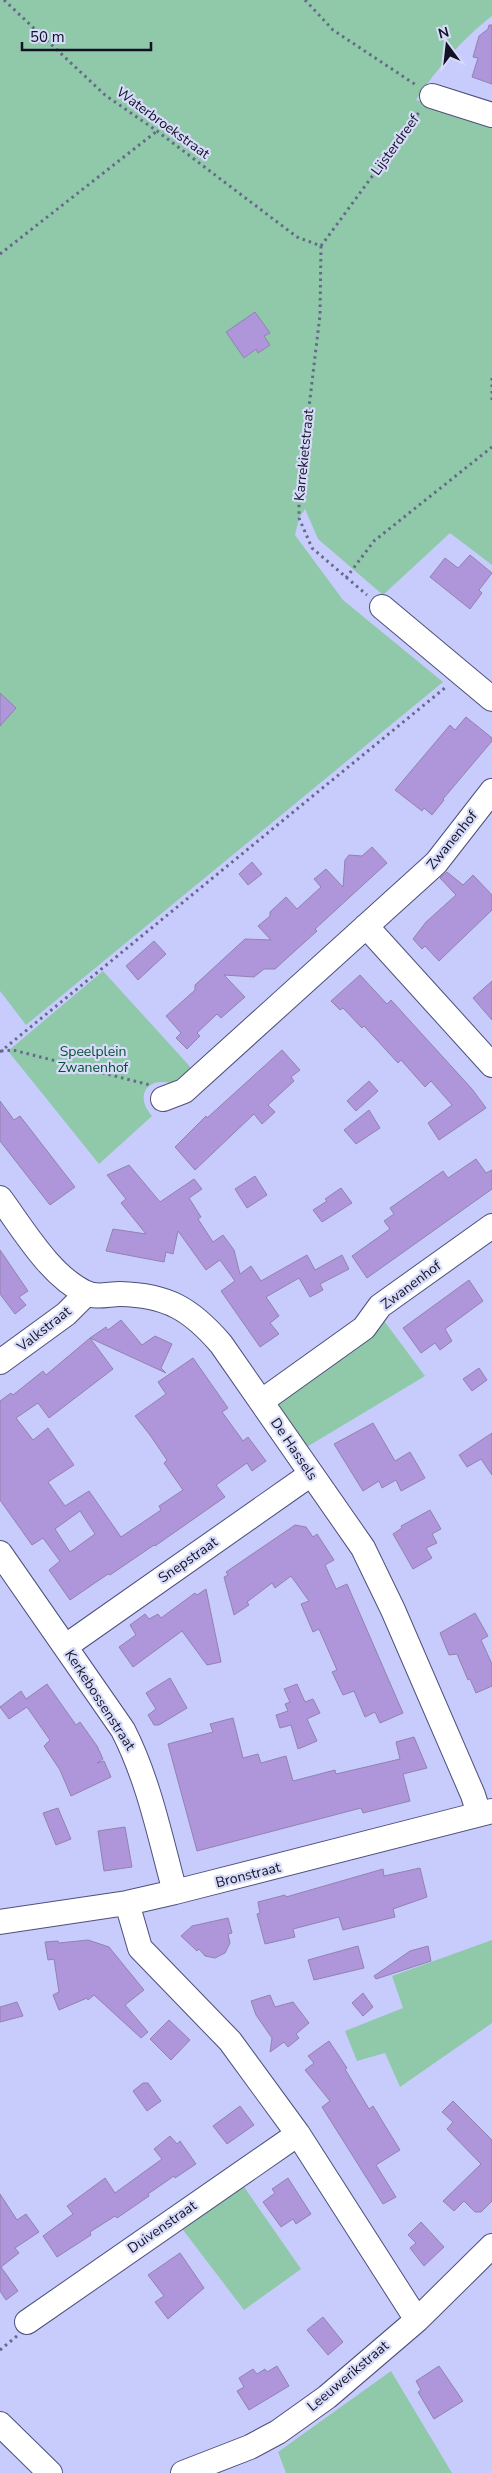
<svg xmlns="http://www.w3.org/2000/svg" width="492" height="2473" viewBox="0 0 492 2473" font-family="'Nunito Sans',sans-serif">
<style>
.green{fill:#90c9aa}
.building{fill:#af95da;stroke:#9382b0;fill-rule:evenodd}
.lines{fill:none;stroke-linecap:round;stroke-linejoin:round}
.minor-casing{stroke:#4e507a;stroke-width:26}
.path{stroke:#666989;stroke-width:3;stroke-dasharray:2.5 4;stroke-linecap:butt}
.minor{stroke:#fff;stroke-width:24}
.labels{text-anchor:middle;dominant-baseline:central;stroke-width:4.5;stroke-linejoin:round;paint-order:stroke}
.street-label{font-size:14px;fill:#111223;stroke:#d7dbf9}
.park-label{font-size:14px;fill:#074d32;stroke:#d7dbf9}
</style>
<rect width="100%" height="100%" fill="#c7ccfd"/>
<path class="green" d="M0,0H492V16C463,38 436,70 416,100L492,127V565L450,533L383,595L318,539L305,509L299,518L295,535L343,600L443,682L26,1025L0,991Z
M103,971L194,1071L174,1084C149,1076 133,1094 152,1116L99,1164L8,1051Z
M382,1318L425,1376L305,1448L272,1403Z
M492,1940V2023L400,2087L385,2053L357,2061L345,2031L403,2008L392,1976Z
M240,2181L301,2269L244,2310L180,2226Z
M391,2371L452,2473H286L278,2452Z"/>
<path class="building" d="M489,25H492V84L472,77L478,58L473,57L479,36L488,29Z
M255,312L270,333L264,336L270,345L258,353L256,349L244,358L226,332Z
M470,555L492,573L479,590L482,593L470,609L430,577L445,558L458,568Z
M0,693L16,708L0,726Z
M466,717L492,738V741L443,799L444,800L432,815L424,808L422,811L395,790L450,725L455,730Z
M372,847L387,863L315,929L317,931L275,969H264L254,977L224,975L245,997L221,1018L217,1014L197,1033L200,1036L187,1049L176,1038L181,1033L166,1016L195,990V985L245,939L271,940L258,926L270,916V912L286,897L297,909L321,887L314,879L326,869L343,887L345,860L349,855L362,856Z
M252,862L262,874L248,885L239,874Z
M447,872L463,885L473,875L492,895V910L439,961L425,946L422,949L413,939L426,922L456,895L440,878Z
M154,941L166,954L138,980L126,966Z
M360,975L387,1004L391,1000L472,1089L486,1108L439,1140L428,1123L452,1105L431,1081L425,1087L401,1060L398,1063L364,1026L362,1028L343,1008L340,1010L331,1001Z
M492,981V1020L473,998Z
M282,1050L300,1070L291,1077L294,1081L268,1105L275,1112L262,1124L254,1114L195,1170L175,1147L206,1116L207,1118Z
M369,1081L378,1091L356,1111L347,1101Z
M0,1101L14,1120L20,1116L75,1187L50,1205L0,1141Z
M369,1110L380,1128L356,1144L344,1130Z
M476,1159L486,1173L492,1170V1189L367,1278L352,1256L390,1229L384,1221L394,1214L390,1208L443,1171L448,1178Z
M129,1165L160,1202L194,1179L202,1189L189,1198L201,1217L198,1219L213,1242L223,1235L234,1250L240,1274L251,1266L261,1281L307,1255L315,1270L342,1255L349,1269L320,1284L323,1290L310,1297L299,1278L266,1297L279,1316L270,1323L279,1334L260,1347L221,1291L235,1281L220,1260L206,1270L178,1231L173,1254L166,1252L164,1262L106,1251L113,1229L146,1234L121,1203L126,1199L107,1175Z
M255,1176L267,1195L247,1208L235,1189Z
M341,1188L352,1203L322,1222L313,1210L327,1201L325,1199Z
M0,1250L28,1291L19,1297L26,1305L15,1314L0,1294Z
M469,1280L483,1301L445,1329L452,1341L440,1350L435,1343L421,1353L403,1328Z
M121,1320L142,1345L155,1336L172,1344L161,1368L166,1373L90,1338L106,1327L108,1330Z
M90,1338L113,1369L49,1418L38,1403L16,1418L33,1440L48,1428L74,1465L48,1482L65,1506L89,1491L121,1537L161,1510L159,1506L183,1490L164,1463L167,1460L150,1435L135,1416L166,1394L158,1382L193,1358L228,1408L222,1412L243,1441L248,1437L266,1461L252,1471L247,1463L216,1485L225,1497L155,1546L154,1545L110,1575L108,1574L70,1600L49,1570L60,1561L43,1538L32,1545L0,1500V1401L11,1393L13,1395L43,1371L46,1375ZM80,1511L95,1534L70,1552L55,1529Z
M479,1368L487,1380L472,1391L463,1379Z
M373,1423L395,1461L410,1452L425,1478L401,1491L396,1480L382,1488L379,1481L363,1491L334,1444Z
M492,1433V1475L481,1459L467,1467L459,1455Z
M430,1510L441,1529L432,1534L437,1543L426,1548L432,1558L413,1569L393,1534L402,1528L401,1526Z
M295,1525L306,1527L313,1537L317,1534L334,1560L325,1565L336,1589L347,1584L403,1713L380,1723L375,1712L365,1717L354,1691L343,1695L332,1672L337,1670L319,1629L313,1632L301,1604L309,1601L291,1576L275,1588L272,1583L247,1602L249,1605L234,1615L224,1577L228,1575L226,1572Z
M206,1589L221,1662L207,1665L182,1631L133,1667L119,1647L136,1635L130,1625L145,1614L149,1619L158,1614L161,1618L195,1593L197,1595Z
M475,1613L488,1636L481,1640L492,1664V1686L476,1693L470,1679L468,1680L457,1654L449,1655L440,1633Z
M170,1678L187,1708L159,1725H154L148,1715L156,1709L146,1693Z
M47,1684L76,1725L80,1722L97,1746L103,1759L97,1763L104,1761L111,1777L71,1796L60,1770L44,1746L50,1740L27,1707L9,1719L0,1707L21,1691L26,1699Z
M297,1684L305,1702L313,1699L320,1713L307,1719L317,1741L298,1749L291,1725L280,1728L276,1715L288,1711L285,1704L290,1702L284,1689Z
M233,1718L243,1758L258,1754L261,1763L286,1756L293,1781L335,1770L336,1774L400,1759L396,1742L414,1737L427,1768L403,1774L410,1801L363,1813L361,1808L197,1851L168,1744L213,1732L210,1724Z
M58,1808L71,1839L56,1845L43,1813Z
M125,1827L132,1867L104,1871L98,1831Z
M420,1868L427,1897L393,1909L395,1917L343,1930L339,1917L293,1929L295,1937L265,1944L257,1914L260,1913L258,1902L285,1895L286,1897L383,1869L384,1876Z
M228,1918L232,1933L228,1934L230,1943L225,1953L215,1958L205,1956L199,1949L197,1951L181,1936L192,1926Z
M88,1940L109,1947L144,1990L125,2005L148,2032L141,2038L94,1995L88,2000L87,1998L59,2010L53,1995L59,1992L54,1959L48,1960L45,1942L58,1941L59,1943Z
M358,1946L364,1968L314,1980L308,1960Z
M428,1946L431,1961L376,1979L374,1976L410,1951Z
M363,1993L373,2007L363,2016L352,2003Z
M270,1995L275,2007L293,2002L309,2023L296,2034L299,2038L288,2047L284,2042L270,2052L272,2038L256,2015L251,2001Z
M17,2002L23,2016L0,2022V2007Z
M169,2020L190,2040L171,2060L150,2039Z
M329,2041L347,2068L345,2069L369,2109L373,2106L400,2150L376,2165L396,2197L383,2204L322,2107L330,2101L305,2070L314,2063L308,2056Z
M143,2083H148L161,2101L147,2111L133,2091Z
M453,2101L492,2140V2201L481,2212H475L464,2201L454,2211L443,2201L481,2164L447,2129L453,2122L442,2112Z
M240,2106L254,2125L227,2144L213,2126Z
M170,2136L177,2144L180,2141L196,2164L175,2178L174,2176L148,2194L149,2196L117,2218L115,2216L90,2232L91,2235L57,2257L43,2236L73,2214L67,2206L105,2178L115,2193L162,2159L154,2149Z
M288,2178L311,2214L296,2224L293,2219L281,2227L263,2202L275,2193L272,2189Z
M0,2194L17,2220L26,2214L39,2232L15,2248L19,2253L1,2267L18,2291L6,2300L0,2291Z
M421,2222L444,2247L424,2266L410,2248L416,2243L408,2235Z
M180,2253L204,2288L168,2319L155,2302L164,2296L148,2275Z
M323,2317L343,2342L328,2355L307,2330Z
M277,2366L289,2386L249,2410L237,2391L244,2387L239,2378L253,2369L257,2374L265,2369L267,2372Z
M439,2366L463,2401L434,2419L418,2392L421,2390L416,2381Z"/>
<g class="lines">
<g class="minor-casing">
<path id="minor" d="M432,96L492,115
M382,607L492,699
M366,926L492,1065
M163,1099L184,1091L436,863L492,791
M0,1198C23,1229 50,1276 86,1293C96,1298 109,1294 120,1294C167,1295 191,1309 221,1344L363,1548L393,1610L473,1795L479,1814
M0,1362L66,1314L87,1293
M262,1401L364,1328L380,1306L492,1226
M0,1553L123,1730C149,1781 160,1837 175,1892
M66,1646L311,1474
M127,1903L140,1948L230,2041L298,2134L417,2320
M0,1922L127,1903L175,1892L492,1811
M27,2322L298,2134
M0,2424L50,2473
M183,2473L250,2447L278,2432L327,2397L417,2320L492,2246"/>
</g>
<path class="path" d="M4,0L105,95L157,131L297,237L321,246
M305,0L333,30L416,85
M321,246L320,315L299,491V518L312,548L367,595
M321,246L420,111
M0,254L157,131
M492,378V401
M346,578L374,541L492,447
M1,1051L13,1050L150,1085
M0,1052L446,687
M0,2350L17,2336"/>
<use href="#minor" class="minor"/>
</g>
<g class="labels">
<g class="street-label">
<text transform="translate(163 123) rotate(36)">Waterbroekstraat</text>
<text transform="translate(395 145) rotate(-54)">Lijsterdreef</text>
<text transform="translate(304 455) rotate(-84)">Karrekietstraat</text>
<text transform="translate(452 840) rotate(-51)">Zwanenhof</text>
<text transform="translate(411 1285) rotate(-37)">Zwanenhof</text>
<text transform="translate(44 1329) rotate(-38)">Valkstraat</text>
<text transform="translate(294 1449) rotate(56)">De Hassels</text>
<text transform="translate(188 1560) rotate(-35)">Snepstraat</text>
<text transform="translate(100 1700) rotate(57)">Kerkebossenstraat</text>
<text transform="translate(248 1875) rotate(-14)">Bronstraat</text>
<text transform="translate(162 2227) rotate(-35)">Duivenstraat</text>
<text transform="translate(348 2376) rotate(-40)">Leeuwerikstraat</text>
</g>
<g class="park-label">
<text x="93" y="1051">Speelplein<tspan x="93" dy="16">Zwanenhof</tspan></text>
</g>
</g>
<g transform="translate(447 45) rotate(345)" stroke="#d7dbf9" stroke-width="4" paint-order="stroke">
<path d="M0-4L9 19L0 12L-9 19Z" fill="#111223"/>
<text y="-8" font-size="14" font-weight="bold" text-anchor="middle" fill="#111223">N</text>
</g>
<path d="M22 42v8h129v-8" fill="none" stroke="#111223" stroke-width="2.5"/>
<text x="30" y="42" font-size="15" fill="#111223" stroke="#d7dbf9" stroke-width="4" paint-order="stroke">50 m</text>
</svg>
